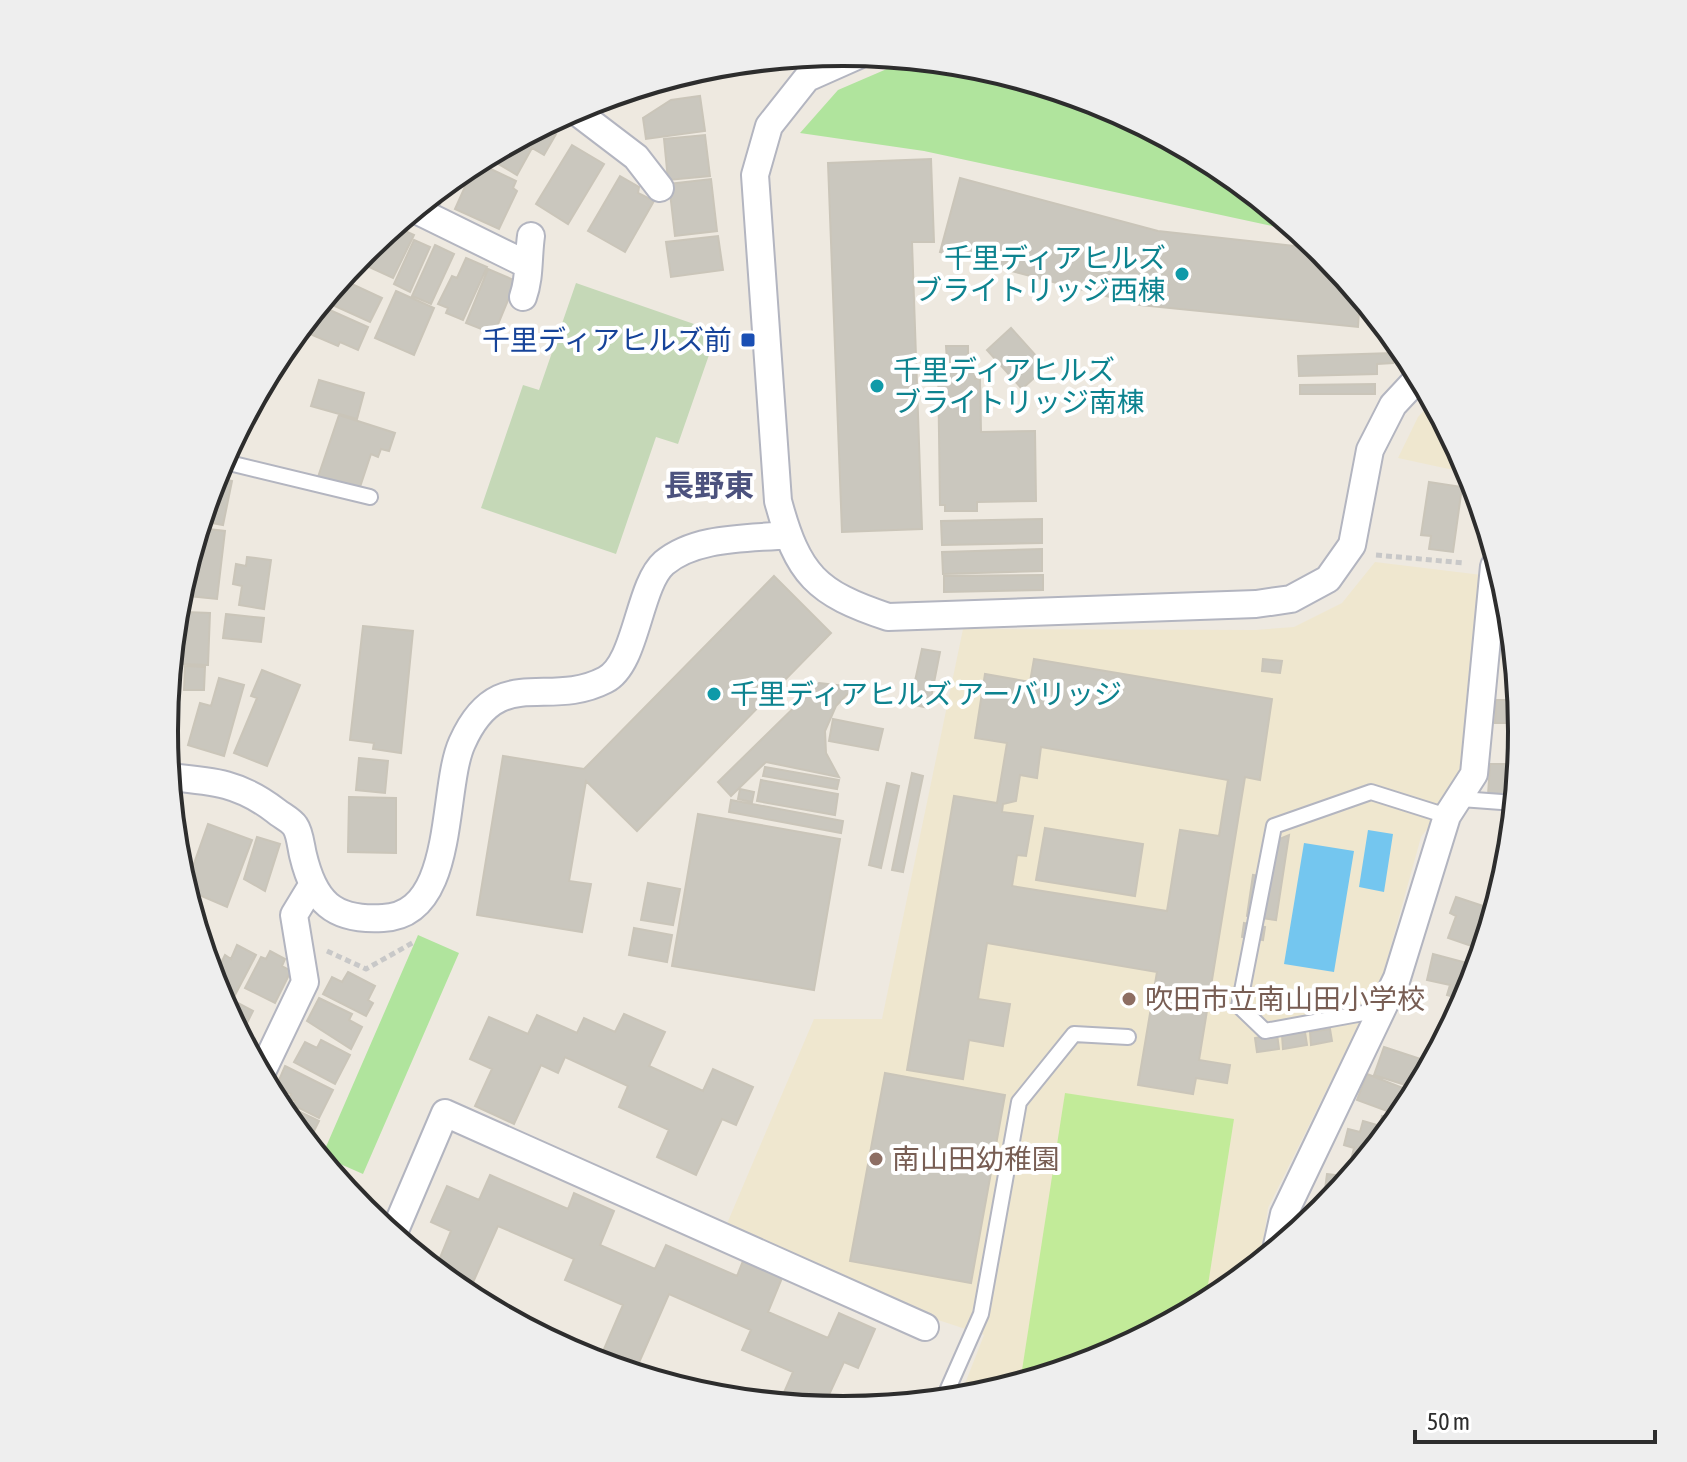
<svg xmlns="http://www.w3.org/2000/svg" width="1687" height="1462" viewBox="0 0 1687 1462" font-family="'Asap Condensed','Noto Sans JP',sans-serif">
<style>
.education{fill:#efe7cf}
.green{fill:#b0e49d}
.cemetery{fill:#c5d8b7}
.pitch{fill:#c2eb99}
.water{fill:#74c6ef}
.building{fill:#cac7be;stroke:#cac5b9;stroke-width:2;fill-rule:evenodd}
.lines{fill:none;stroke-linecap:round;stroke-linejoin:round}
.service-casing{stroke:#b3b5c0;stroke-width:18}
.minor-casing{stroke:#b3b5c0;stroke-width:30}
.path{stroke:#c8c8c8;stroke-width:5;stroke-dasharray:6 4;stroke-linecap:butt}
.service{stroke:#fff;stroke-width:14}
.minor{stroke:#fff;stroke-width:26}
.culture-dot{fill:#0f9aa8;stroke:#fff;stroke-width:3}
.transit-dot{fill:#1a4fb4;stroke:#fff;stroke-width:3}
.education-dot{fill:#8d6e63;stroke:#fff;stroke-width:3}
.labels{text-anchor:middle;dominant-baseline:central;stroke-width:8;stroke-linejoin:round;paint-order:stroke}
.culture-label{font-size:28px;fill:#0d838f;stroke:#fff;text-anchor:start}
.transit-label{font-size:28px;fill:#164399;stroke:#fff;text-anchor:end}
.education-label{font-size:28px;fill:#785e54;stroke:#fff;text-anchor:start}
.neighbourhood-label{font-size:30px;font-weight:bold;fill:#4c527e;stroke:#fff}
.rim{fill:none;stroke:#2d2d2d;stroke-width:4}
</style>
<rect width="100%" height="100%" fill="#eee9e0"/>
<path class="education" d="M1433,401L1471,472L1472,474L1398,458L1418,417Z
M1375,562L1482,575L1468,776L1421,837L1382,978L1268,1208L1260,1264L1220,1296L1103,1358L976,1397L959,1399L984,1335L938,1320L726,1226L814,1019H882L963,629L1255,630L1294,627L1342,603Z"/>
<path class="green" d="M910,59L976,65L1104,104L1221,167L1283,218L1281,228L924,151L800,133L838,90Z
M418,935L459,953L363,1174L322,1156Z"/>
<path class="cemetery" d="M576,283L717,332L678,444L656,437L616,554L481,508L523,385L539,390Z"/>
<path class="pitch" d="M1065,1093L1234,1119L1205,1304L1103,1358L1020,1383Z"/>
<path class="water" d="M1368,830L1393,834L1384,892L1359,887Z
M1304,843L1354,851L1334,972L1284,964Z"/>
<path class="building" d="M700,96L705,131L646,139L643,118L671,100Z
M542,126L556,134L544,155L532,148L517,175L485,156Z
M705,135L710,176L668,180L664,139Z
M572,145L604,164L568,224L536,204Z
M931,159L934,242H912L922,529L842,532L828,163Z
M476,162L516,181L513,188L517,191L499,229L455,209Z
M620,176L639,187L638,193L654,201L625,252L588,231Z
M452,178L437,211L421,203Z
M960,178L1158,231L1321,249L1360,295L1358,327L1140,305L940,252Z
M711,179L717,231L675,236L669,184Z
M394,226L414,235L393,278L356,261Z
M718,236L723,270L671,277L666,242Z
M414,240L430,247L410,292L394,284Z
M435,245L454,254L431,304L412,296Z
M466,258L487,267L463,320L446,313L448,308L438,304L452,276L457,278Z
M488,269L516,281L494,334L466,323Z
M341,279L382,298L370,322L326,302Z
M396,291L434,308L414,355L375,338Z
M323,307L368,327L358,350L340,342L338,346L310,334Z
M1011,328L1046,367L1022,389L987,350Z
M946,346H968V357H975V379H980L981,432L1035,431L1036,501L977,502V511H945V505H940L938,362H947Z
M1393,353V363L1377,364V374L1299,376L1298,356Z
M319,380L364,393L357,419L311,406Z
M1375,384V394H1300V385Z
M339,415L395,433L389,451L381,449L378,457L371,454L359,490L318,477Z
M214,477L232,481L223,525L201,521Z
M1429,482L1462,487L1453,552L1429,549L1431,536L1421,535Z
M1042,519V543L942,545L941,521Z
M199,528L225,531L217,599L189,596L191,582L187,581L190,557Z
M1042,549V571L943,574L942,552Z
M247,557L271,560L264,609L239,605L242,586L233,584L236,564L246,566Z
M1043,575V590L944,592V576Z
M774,576L831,633L637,831L586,781L569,881L591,884L582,932L477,915L503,756L584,769Z
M185,612L210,613L208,665L182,664Z
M226,614L264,618L261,642L223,638Z
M363,626L413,631L401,753L373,749L374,743L350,740Z
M922,649L940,652L929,708L910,704Z
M1034,659L1272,699L1260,780L1245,777L1199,1060L1230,1065L1227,1083L1196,1078L1193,1094L1138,1085L1157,972L987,943L978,999L1010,1004L1003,1046L969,1040L963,1079L907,1070L954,796L997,803L1007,743L975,738L985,674L1030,682ZM1041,747L1228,780L1219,836L1180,830L1167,911L1012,886L1017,855L1026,856L1033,816L1002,812L1003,804L1016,801L1020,775L1037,778Z
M1263,659L1282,661L1280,673L1262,671Z
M185,666L205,667L204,690H184Z
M262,670L300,685L267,766L234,753L257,698L251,696Z
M219,678L244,685L224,756L188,745L200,703L211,706Z
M819,683L854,687L836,706L825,731L826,753L839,777L766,762L731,796L718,782Z
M1496,700H1519L1521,745L1507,744L1508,723H1495Z
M833,719L883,729L878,750L829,741Z
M1509,754L1520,755L1516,796L1488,795L1490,764H1509Z
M359,758L388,761L385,793L356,790Z
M765,767L839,780L837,789L763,776Z
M912,773L923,776L903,872L892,870Z
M761,780L838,794L835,815L757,801Z
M887,783L899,786L881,868L869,865Z
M740,789L754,792L752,802L738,799Z
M349,797L396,798V853L348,852Z
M731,800L843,821L841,833L729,812Z
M698,814L840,839L814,990L672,966Z
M208,824L252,840L227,907L185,889Z
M1045,828L1143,844L1135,896L1036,880Z
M1289,835L1276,920L1247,916L1253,875L1260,876L1265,845Z
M257,837L280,844L265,891L244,879Z
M648,883L680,889L673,925L641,920Z
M1456,897L1495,910L1483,950L1448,938L1456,916L1450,913Z
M1244,923L1265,927L1263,940L1242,937Z
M634,928L672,935L667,962L629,955Z
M237,945L256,955L234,997L215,987L213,979L225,955L231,959Z
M270,951L285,959L282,966L291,971L275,1003L245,988L261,957L266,959Z
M1433,954L1478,966L1466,1000L1447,995L1450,985L1427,980Z
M348,972L375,986L368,1000L373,1003L366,1016L323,994L332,977L342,982Z
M217,992L253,1011L241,1035L239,1034Z
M319,998L352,1014L349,1020L362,1027L351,1049L307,1021Z
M624,1014L665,1032L649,1066L703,1091L713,1069L753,1087L736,1125L722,1119L696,1175L657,1157L669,1130L619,1107L628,1086L565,1057L558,1073L541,1065L514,1124L475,1106L492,1069L470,1059L489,1017L528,1034L537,1015L577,1033L584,1018L615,1032Z
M1330,1029L1332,1041L1311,1045L1310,1032Z
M1305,1032L1307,1045L1283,1049L1282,1035Z
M1277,1034L1279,1049L1257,1052L1255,1038Z
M321,1040L350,1055L335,1084L294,1062L305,1042L317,1048Z
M1384,1047L1430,1062L1418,1089L1374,1075Z
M285,1066L333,1090L319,1118L293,1105L295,1101L289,1098L291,1094L276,1087Z
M885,1073L1005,1095L971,1283L850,1261Z
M1367,1074L1408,1090L1398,1115L1357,1100Z
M300,1112L319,1121L308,1143L284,1114L296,1120Z
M1382,1116L1393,1118L1392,1124L1381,1121Z
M1363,1121L1391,1129L1363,1163L1351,1160L1354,1148L1344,1145L1348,1129L1360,1132Z
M1327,1174L1351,1177L1322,1212Z
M490,1175L568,1209L574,1193L614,1211L600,1245L655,1269L666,1245L737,1276L743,1261L782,1278L768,1312L828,1338L839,1313L875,1329L858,1368L844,1362L823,1408L779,1404L793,1372L742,1350L751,1330L669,1294L634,1374L598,1363L623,1305L565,1280L574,1259L498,1226L467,1296L435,1270L451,1231L431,1222L447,1186L479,1200Z"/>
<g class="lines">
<g class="service-casing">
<path id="service" d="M221,461L370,497
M1461,799L1515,803
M1380,1010L1265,1031L1239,1006L1274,826L1371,792L1447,816
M943,1400L981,1314L1019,1102L1074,1034L1128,1037"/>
</g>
<g class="minor-casing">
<path id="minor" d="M861,54L807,78L769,126L755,175L778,501C798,575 816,593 888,617L1256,604L1291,599L1328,579L1352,545L1370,450L1393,405L1420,376
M573,109L636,157L660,188
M414,209L526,264
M523,297C530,278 528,257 531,236
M169,777C213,781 240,783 276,811C282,816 291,820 295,826C300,833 301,847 303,855C314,901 332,921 383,918C457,915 441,789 462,743C498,662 547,710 605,680C637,664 638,586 664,563C696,536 749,539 787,535
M261,1074L305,982L294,915L311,887
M393,1235L445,1113L925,1327
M1276,1250L1284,1214L1397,978L1447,816L1474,774L1494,566L1498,561"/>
</g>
<path class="path" d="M1376,555L1465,563
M327,951L366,969L414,942"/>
<use href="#service" class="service"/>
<use href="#minor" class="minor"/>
</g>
<g class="culture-dot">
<circle cx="1182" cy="274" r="8"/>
<circle cx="877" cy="386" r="8"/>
<circle cx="714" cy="694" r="8"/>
</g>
<rect class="transit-dot" x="740" y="332" width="16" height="16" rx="4"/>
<g class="education-dot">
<circle cx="1129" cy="999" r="8"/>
<circle cx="876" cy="1159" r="8"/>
</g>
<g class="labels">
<g class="culture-label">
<text x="1166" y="258" text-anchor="end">千里ディアヒルズ<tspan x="1166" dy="32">ブライトリッジ西棟</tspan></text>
<text x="893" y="370">千里ディアヒルズ<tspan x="893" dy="32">ブライトリッジ南棟</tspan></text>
<text x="730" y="694">千里ディアヒルズ アーバリッジ</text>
</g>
<g class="transit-label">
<text x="732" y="340">千里ディアヒルズ前</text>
</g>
<g class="education-label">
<text x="1145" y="999">吹田市立南山田小学校</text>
<text x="892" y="1159">南山田幼稚園</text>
</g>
<g class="neighbourhood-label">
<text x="709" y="485">長野東</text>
</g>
</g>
<path d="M0 0H1687V1462H0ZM178 731a665 665 0 1 1 1330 0a665 665 0 1 1-1330 0Z" fill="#eee" fill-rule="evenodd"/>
<path class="rim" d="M178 731a665 665 0 1 1 1330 0a665 665 0 1 1-1330 0Z"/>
<path d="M1415 1430v12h240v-12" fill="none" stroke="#2d2d2d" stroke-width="4"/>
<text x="1427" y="1430" font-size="24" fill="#2d2d2d" stroke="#ffffff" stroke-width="6" paint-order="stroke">50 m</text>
</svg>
